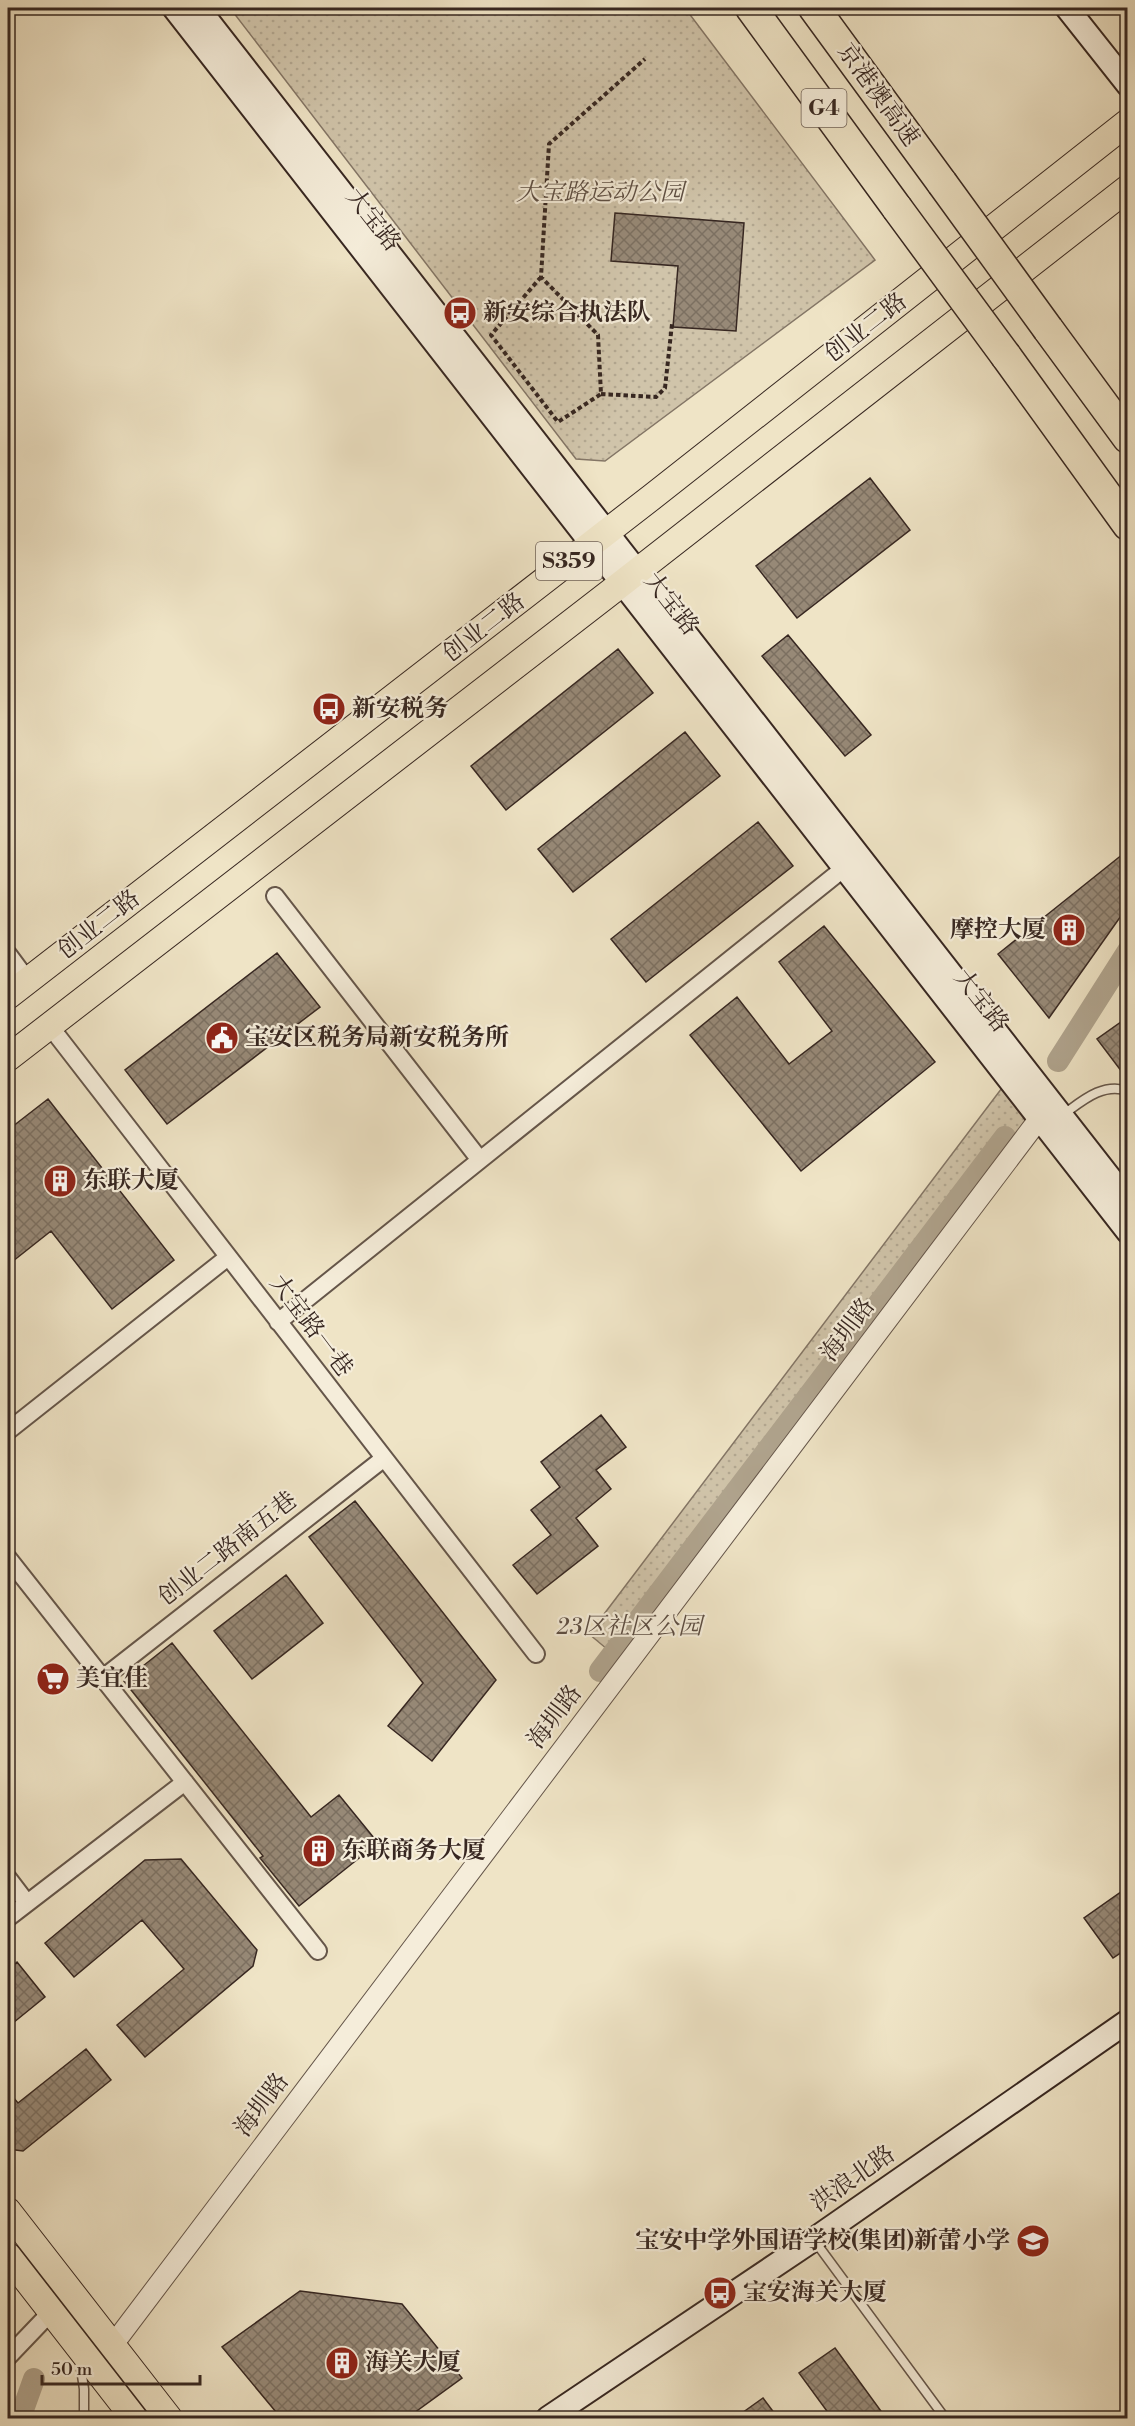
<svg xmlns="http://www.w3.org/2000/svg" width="1135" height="2426" viewBox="0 0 1135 2426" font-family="'Libre Bodoni','Noto Serif SC',serif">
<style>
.park{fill:url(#park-dots);stroke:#847666;stroke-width:1.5}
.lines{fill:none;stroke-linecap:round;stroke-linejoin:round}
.canal{stroke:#b0a48e;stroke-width:22}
.building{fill:url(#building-cross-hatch);stroke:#372721;stroke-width:1.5}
.service-casing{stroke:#65564a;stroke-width:11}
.minor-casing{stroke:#65564a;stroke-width:20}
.tertiary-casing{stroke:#65564a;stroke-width:22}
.secondary-casing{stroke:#372721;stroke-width:26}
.primary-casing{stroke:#372721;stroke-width:28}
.motorway-casing{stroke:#372721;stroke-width:33}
.path{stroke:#372721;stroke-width:4;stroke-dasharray:4.5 3;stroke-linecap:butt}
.service{stroke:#f5edda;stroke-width:8}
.minor{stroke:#f5edda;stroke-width:16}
.tertiary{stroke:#f5edda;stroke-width:20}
.secondary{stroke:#f5edda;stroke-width:22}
.primary{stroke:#efe4c6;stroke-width:26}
.motorway{stroke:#efe4c6;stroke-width:30}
.motorway-bridge-casing{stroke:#372721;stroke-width:33;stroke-linecap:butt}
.motorway-bridge{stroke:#efe4c6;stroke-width:30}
.labels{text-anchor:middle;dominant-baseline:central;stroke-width:4.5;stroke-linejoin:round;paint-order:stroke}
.shield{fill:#f5edda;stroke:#706258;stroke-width:1.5}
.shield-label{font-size:22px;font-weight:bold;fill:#372721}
.street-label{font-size:24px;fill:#372721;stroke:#f5edda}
.park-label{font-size:24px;font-style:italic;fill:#5d4e43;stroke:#f5edda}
.poi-label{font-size:24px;font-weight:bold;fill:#372721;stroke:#f5edda;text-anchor:start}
</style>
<defs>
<pattern id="park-dots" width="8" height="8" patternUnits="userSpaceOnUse" patternTransform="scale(1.5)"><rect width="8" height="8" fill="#d0c4aa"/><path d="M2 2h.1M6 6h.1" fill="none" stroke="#b3a892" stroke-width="1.8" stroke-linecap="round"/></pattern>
<pattern id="building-cross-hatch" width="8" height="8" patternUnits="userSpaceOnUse" patternTransform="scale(1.5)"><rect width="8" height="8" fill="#978977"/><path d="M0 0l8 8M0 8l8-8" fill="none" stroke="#7c7061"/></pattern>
</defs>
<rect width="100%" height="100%" fill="#efe4c6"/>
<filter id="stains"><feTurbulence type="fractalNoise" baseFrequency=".00333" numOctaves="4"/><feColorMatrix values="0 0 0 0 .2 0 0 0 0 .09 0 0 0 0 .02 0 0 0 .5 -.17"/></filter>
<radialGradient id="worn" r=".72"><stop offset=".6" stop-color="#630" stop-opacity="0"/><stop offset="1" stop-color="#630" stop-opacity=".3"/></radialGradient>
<path class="park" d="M230,8H685L875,260L605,461L576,459Z
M1008,1080L1039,1119L632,1670L589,1634Z"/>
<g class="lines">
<path class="canal" d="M1058,1061L1128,951
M600,1671L1005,1137
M20,2418L34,2379"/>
</g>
<path class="building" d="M615,213L744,223L736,331L673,327L678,266L611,261Z
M870,478L910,530L797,618L756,566Z
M788,635L871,735L845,756L762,656Z
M618,649L653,693L506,810L471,766Z
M685,732L720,776L573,892L538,849Z
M758,822L793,866L646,982L611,939Z
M1128,850V906L1049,1018L998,954Z
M824,926L935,1062L801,1171L690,1035L737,997L789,1064L832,1031L779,962Z
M277,953L320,1007L167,1124L125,1070Z
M1128,1017V1080L1097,1039Z
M48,1099L174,1260L112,1309L51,1231L8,1265V1130Z
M601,1415L626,1447L596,1470L611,1489L576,1518L598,1546L537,1594L513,1565L551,1535L531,1510L560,1487L541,1462Z
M355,1501L496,1680L432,1761L388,1726L423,1683L309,1537Z
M286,1575L323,1623L252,1679L214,1631Z
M172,1643L311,1817L339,1795L378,1843L299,1906L260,1858L263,1856L124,1681Z
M181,1859L257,1950L253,1966L145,2057L117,2025L184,1969L142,1920L74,1977L45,1943L145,1860Z
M1128,1887V1948L1113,1958L1084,1918Z
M17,1962L45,1997L8,2027V1970Z
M86,2049L111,2080L23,2151L8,2149V2091L18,2103Z
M300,2291L402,2304L462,2378L407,2418H281L222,2347Z
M835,2348L886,2418H832L799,2373Z
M763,2398L778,2418H735Z"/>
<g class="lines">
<g class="service-casing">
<path id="service" d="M1064,1114C1082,1101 1103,1082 1128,1091
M814,2240L945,2418
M80,2362L84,2389V2418"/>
</g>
<g class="minor-casing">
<path id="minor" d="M275,896L480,1160
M8,954L28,981
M49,1025L536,1654
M278,1322L853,861
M8,1431L228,1257
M8,1558L318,1951
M103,1678L383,1459
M8,1878L27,1903
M8,1918L185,1782
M8,2357L51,2312"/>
</g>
<g class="tertiary-casing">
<path id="tertiary" d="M112,2346L1039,1119"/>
</g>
<g class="secondary-casing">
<path id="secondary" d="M174,8L1128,1232
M198,8L1128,1201
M1067,8L1128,85
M548,2418L813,2240L1128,2021"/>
</g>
<g class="primary-casing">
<path id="primary" d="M8,996L652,497L1128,122
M8,1058L621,584L1128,188
M8,2211L169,2418
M8,2256L134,2418"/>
</g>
<g class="motorway-casing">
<path id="motorway" d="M751,8L897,208
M814,8L942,183
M1048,329L1128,438
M1006,356L1128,525"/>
</g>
<path class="path" d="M541,277L491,335L558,422L601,394L598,335L541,277L549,144L645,59
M601,394L656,397L665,388L672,324"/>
<use href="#service" class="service"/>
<use href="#minor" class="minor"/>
<use href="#tertiary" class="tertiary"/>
<use href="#secondary" class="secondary"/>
<use href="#primary" class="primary"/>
<use href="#motorway" class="motorway"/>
<g class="motorway-bridge-casing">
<path id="motorway-bridge" d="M942,183L1048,329
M897,208L1006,356"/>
</g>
<use href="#motorway-bridge" class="motorway-bridge"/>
</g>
<defs>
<g id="bus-disc" transform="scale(1.725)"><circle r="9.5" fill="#8f2418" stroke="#f5edda"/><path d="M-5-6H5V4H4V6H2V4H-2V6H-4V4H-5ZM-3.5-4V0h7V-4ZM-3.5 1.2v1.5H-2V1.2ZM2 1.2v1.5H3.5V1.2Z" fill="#fff"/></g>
<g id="building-disc" transform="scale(1.725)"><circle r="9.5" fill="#8f2418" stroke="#f5edda"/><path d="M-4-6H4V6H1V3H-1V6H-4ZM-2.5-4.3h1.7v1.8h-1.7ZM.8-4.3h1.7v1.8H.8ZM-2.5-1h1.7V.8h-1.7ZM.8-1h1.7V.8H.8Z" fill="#fff"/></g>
<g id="civic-disc" transform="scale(1.725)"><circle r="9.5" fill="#8f2418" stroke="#f5edda"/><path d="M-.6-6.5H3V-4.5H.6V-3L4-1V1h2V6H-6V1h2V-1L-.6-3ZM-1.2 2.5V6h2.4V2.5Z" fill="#fff"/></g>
<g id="supermarket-disc" transform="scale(1.725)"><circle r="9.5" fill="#8f2418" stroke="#f5edda"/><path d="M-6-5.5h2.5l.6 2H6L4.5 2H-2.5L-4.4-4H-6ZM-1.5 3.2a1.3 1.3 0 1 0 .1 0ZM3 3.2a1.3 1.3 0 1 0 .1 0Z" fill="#fff"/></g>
<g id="school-disc" transform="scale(1.725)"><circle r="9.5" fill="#8f2418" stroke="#f5edda"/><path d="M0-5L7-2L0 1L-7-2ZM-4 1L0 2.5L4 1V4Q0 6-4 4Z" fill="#fff"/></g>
</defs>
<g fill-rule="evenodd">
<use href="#bus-disc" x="460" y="313"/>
<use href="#bus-disc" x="329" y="709"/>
<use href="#building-disc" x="1069" y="930"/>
<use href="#civic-disc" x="222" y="1038"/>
<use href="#building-disc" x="60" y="1181"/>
<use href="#supermarket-disc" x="53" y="1679"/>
<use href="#building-disc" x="319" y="1851"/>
<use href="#school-disc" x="1033" y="2241"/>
<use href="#bus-disc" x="720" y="2293"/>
<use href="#building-disc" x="342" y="2363"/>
</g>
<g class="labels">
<g class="shield">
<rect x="801.5" y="89" width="45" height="38" rx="4.5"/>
<rect x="536" y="542" width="66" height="38" rx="4.5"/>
</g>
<g class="shield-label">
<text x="824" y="108">G4</text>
<text x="569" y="561">S359</text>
</g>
<g class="street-label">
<text transform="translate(878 95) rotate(54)">京港澳高速</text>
<text transform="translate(373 220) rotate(52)">大宝路</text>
<text transform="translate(866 328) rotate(-38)">创业二路</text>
<text transform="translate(671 604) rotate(52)">大宝路</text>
<text transform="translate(484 628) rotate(-38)">创业二路</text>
<text transform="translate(99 925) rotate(-38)">创业二路</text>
<text transform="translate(981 1001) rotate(52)">大宝路</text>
<text transform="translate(311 1326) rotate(53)">大宝路一巷</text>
<text transform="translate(848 1330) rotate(-53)">海圳路</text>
<text transform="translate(228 1549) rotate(-38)">创业二路南五巷</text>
<text transform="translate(555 1717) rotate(-53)">海圳路</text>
<text transform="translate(262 2105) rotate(-53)">海圳路</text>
<text transform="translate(853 2179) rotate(-35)">洪浪北路</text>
</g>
<g class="park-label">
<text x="600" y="193">大宝路运动公园</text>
<text x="629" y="1627">23区社区公园</text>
</g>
<g class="poi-label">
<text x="483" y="313">新安综合执法队</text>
<text x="352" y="709">新安税务</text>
<text x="1046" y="930" text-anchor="end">摩控大厦</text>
<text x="245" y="1038">宝安区税务局新安税务所</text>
<text x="83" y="1181">东联大厦</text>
<text x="76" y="1679">美宜佳</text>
<text x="342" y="1851">东联商务大厦</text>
<text x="1010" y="2241" text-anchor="end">宝安中学外国语学校(集团)新蕾小学</text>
<text x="743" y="2293">宝安海关大厦</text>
<text x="365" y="2363">海关大厦</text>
</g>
</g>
<rect width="1135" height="2426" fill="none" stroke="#efe4c6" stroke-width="30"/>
<rect x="9" y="9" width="1117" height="2408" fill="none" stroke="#372721" stroke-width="3"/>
<rect x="15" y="15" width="1105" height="2396" fill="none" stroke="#372721" stroke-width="1.5"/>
<path d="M42 2375v9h158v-9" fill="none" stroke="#372721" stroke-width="3"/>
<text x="51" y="2375" font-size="18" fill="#372721" stroke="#f5edda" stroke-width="4.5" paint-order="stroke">50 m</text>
<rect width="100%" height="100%" filter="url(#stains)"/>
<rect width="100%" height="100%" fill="url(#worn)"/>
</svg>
